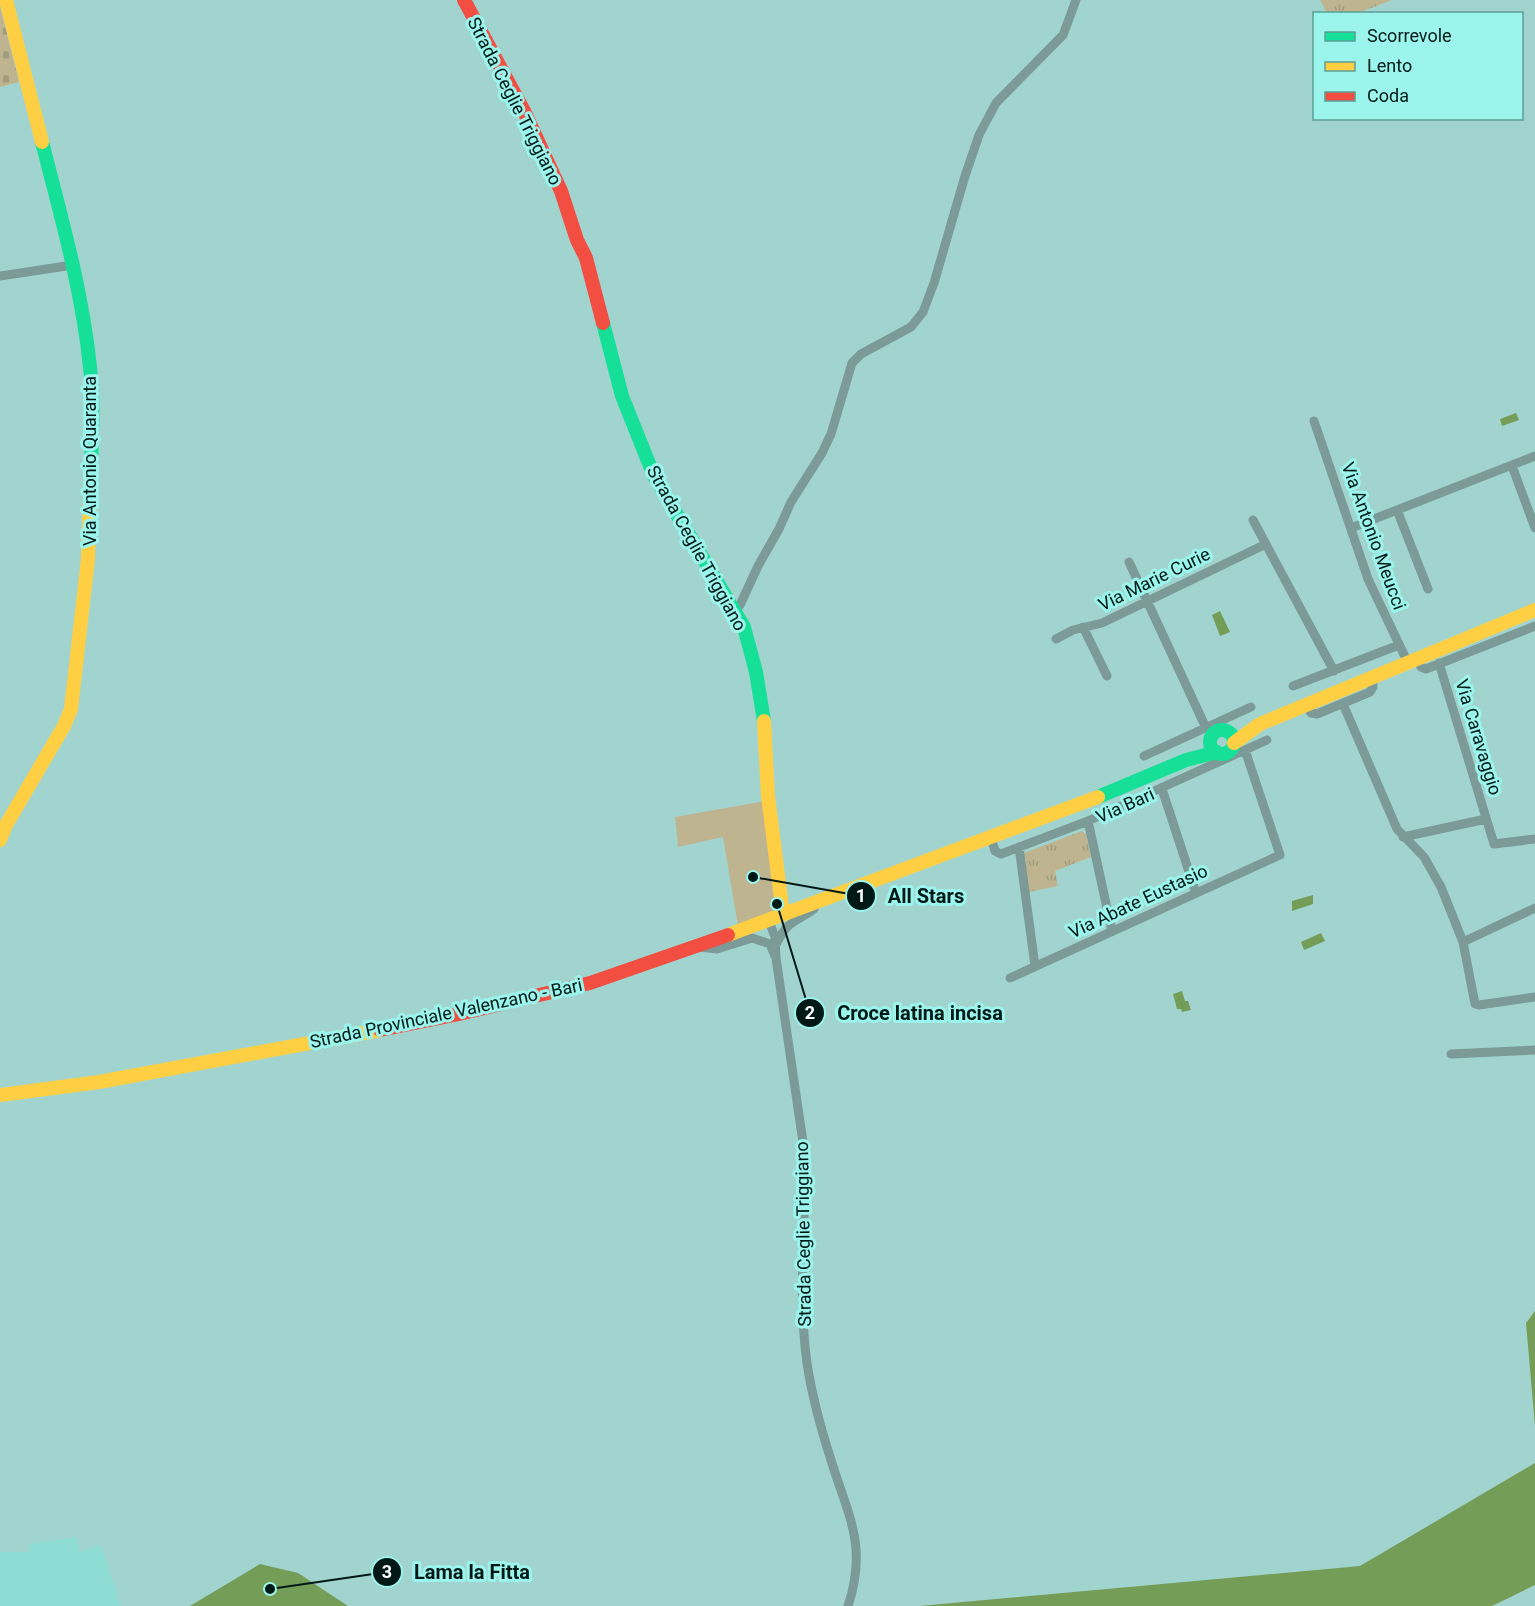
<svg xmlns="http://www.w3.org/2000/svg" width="1535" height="1606" viewBox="0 0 1535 1606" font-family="Roboto,sans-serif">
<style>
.built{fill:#8ddcd4}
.grass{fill:url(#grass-tufts)}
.cemetery{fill:url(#cemetery-stones)}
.garden{fill:#beb590}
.water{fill:#749d57}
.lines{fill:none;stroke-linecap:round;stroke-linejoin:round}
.street{stroke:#7b9a98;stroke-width:9}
.fast{stroke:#16e098;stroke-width:14}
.slow{stroke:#ffcf43;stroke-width:14}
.jam{stroke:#f24e42;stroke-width:14}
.labels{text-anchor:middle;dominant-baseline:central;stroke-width:6;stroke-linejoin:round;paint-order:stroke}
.street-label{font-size:18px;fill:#001917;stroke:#9bf5ec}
.leader{fill:none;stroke:#001917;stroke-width:2}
.callout-dot{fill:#001917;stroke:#9bf5ec;stroke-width:2}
.mark-label{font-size:18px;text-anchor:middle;font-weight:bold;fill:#fff}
.callout-label{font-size:20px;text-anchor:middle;font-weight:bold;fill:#001917;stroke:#9bf5ec;stroke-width:6;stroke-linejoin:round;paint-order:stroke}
</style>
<defs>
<pattern id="grass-tufts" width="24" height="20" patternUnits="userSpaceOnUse" patternTransform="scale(1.5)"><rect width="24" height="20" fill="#beb590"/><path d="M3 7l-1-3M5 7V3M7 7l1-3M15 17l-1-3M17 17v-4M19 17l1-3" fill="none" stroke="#a29b7b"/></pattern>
<pattern id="cemetery-stones" width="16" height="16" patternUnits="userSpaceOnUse" patternTransform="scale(1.5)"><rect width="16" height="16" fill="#beb590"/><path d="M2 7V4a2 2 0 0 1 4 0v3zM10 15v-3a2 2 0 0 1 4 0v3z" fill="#a29b7b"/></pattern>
</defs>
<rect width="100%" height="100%" fill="#a2d4cf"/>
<path class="built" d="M77,1537L79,1552L101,1545L121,1606H0V1552H30V1544Z"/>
<path class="grass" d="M1320,0H1392L1358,13H1327Z
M1082,831L1086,834L1091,857L1055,871L1058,886L1029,892L1024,853Z"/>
<path class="cemetery" d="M0,6L19,82L0,87Z"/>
<path class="garden" d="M765,801L780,908L738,926L723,837L678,847L675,817Z"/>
<path class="water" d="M1516,413L1519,420L1502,426L1500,419Z
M1220,611L1230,632L1220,636L1212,615Z
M1313,895V904L1292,911V901Z
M1321,933L1325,941L1304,950L1301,942Z
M1182,991L1185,1001H1188L1191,1010L1182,1012L1181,1009H1177L1173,994Z
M1535,1311V1426L1526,1323Z
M1535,1463V1585L1492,1606H919L1360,1566Z
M260,1564L298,1573L348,1606H190Z"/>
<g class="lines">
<path class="street" d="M0,276L73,265
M1314,421L1368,579L1407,661
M1512,466L1535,528
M1397,510L1428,589
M1253,520L1334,671
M1351,528L1535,456
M1129,562L1206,728
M734,611L740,605L758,566L779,529L791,502L822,453L831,434L852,363L861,354L911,327L923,312L934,283L965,176L979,135L996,103L1063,35L1076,0
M1083,627L1107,676
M1056,639L1073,630L1102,623L1266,544
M1416,657L1421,667L1426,669L1535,626
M1439,663L1494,844L1535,839
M1293,686L1399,645
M1306,704L1311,713L1317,714L1370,692L1373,687L1372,676
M1343,704L1397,829L1424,857L1441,887L1463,942L1475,1004L1479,1005L1535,997
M1144,756L1251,707
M1162,789L1196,893
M1088,821L1112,931
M991,837L995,851L1001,854L1088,821L1267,740
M1403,837L1486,819
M1019,847L1035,966
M769,921L775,937L776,958L804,1149C807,1221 797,1292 807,1363C812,1396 821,1429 831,1460C848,1516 868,1545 848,1606
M1463,942L1535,908
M777,943C788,919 796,923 814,909
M700,947L717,949L752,938L770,944L775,956
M1010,978L1280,855L1245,750
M1451,1054L1535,1050"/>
<path class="fast" d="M42,142C61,216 82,290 90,367C94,400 92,434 91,467
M603,323L622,396L654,476L744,627L756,672L764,721
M1210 742a12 12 0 1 1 24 0a12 12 0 1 1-24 0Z
M1098,797L1186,760L1217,752"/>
<path class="slow" d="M6,0L42,142
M764,721L768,796L783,915
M1234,743L1260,724L1535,610
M0,840L6,825L64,726L71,709L88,559L91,467
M728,935L1098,797
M0,1095L99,1082L380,1030"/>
<path class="jam" d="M464,0L524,111L561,191L577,240L586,258L603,323
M380,1030L459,1014L590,983L728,935"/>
</g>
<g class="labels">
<g class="street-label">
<text transform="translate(515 101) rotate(63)">Strada Ceglie Triggiano</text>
<text transform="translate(89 461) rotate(-90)">Via Antonio Quaranta</text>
<text transform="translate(1374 536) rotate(70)">Via Antonio Meucci</text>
<text transform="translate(697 548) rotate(61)">Strada Ceglie Triggiano</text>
<text transform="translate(1154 579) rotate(-26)">Via Marie Curie</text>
<text transform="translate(1479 737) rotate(73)">Via Caravaggio</text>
<text transform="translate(1125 805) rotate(-24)">Via Bari</text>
<text transform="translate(1138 901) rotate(-25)">Via Abate Eustasio</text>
<text transform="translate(446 1013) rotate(-12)">Strada Provinciale Valenzano - Bari</text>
<text transform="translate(803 1234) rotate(-91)">Strada Ceglie Triggiano</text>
</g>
</g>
<path class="leader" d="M753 877L861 896M777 904L810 1013M270 1589L387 1572"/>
<g class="callout-dot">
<circle cx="753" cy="877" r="6"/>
<circle cx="777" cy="904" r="6"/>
<circle cx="270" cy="1589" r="6"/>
<circle cx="861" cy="896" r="15"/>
<circle cx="810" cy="1013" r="15"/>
<circle cx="387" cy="1572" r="15"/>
</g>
<g class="mark-label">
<text x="861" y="902">1</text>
<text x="810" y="1019">2</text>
<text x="387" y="1578">3</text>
</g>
<g class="callout-label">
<text x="926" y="903">All Stars</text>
<text x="920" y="1020">Croce latina incisa</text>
<text x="472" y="1579">Lama la Fitta</text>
</g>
<rect x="1313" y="12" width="210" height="108" fill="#9bf5ec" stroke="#5d9d97" stroke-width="1.5"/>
<rect x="1325" y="32" width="30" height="9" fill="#16e098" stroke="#5d9d97" stroke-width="1.5"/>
<text x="1367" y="42" font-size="18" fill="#001917">Scorrevole</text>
<rect x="1325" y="62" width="30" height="9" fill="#ffcf43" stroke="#5d9d97" stroke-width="1.5"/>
<text x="1367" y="72" font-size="18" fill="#001917">Lento</text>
<rect x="1325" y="92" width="30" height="9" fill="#f24e42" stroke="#5d9d97" stroke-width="1.5"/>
<text x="1367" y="102" font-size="18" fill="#001917">Coda</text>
</svg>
